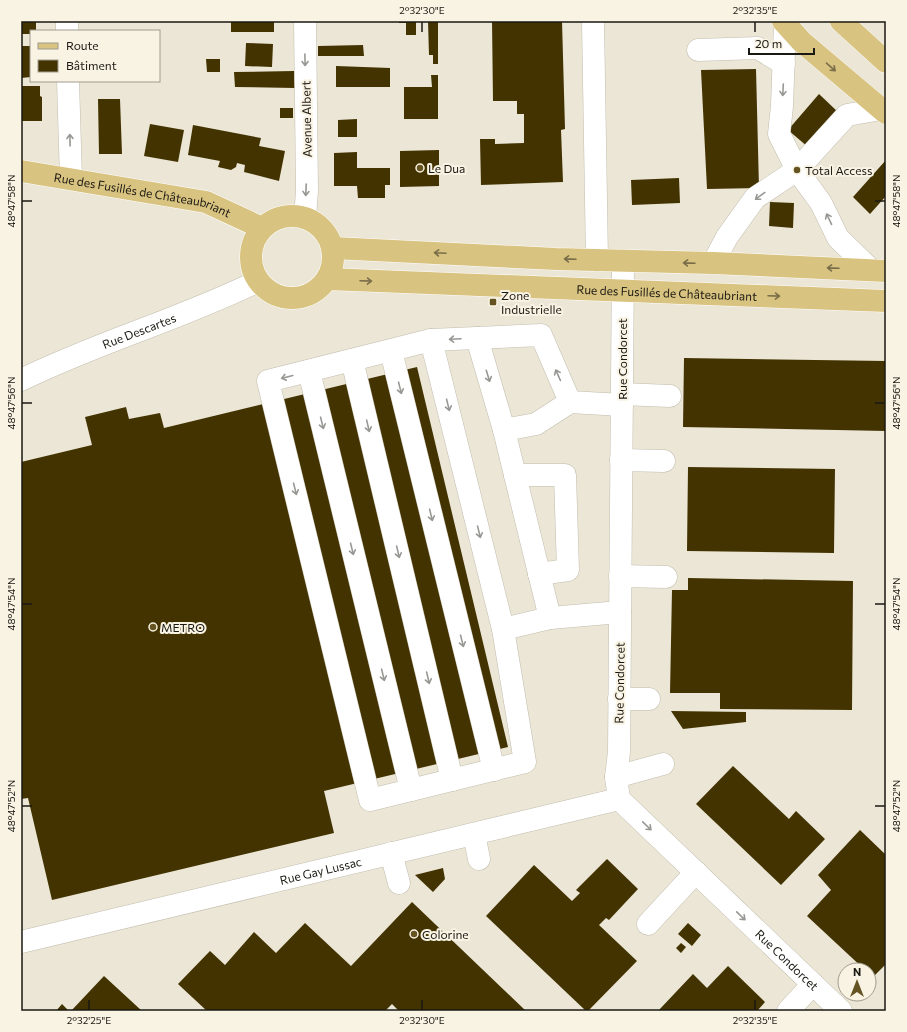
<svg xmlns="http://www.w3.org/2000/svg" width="907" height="1032" viewBox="0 0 907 1032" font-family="Commissioner,sans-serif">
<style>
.building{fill:#433300}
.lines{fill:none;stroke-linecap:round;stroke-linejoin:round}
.minor-casing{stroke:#c2bdae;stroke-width:23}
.major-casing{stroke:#fff;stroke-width:23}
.minor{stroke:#fff;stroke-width:22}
.major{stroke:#d9c380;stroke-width:22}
.oneway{stroke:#989794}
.oneway2{stroke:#7a6e49}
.ticks{fill:none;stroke:#1a1812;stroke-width:1.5}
.poi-dot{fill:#655421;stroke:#f9f3e3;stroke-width:1.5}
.labels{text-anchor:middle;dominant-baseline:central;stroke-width:4;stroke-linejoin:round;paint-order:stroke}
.street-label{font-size:12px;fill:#1a1812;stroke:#f9f3e3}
.poi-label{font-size:12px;fill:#1a1812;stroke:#f9f3e3;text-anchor:start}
.neatline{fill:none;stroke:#1a1812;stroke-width:1.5}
.ticks-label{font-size:10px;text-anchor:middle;fill:#1a1812}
</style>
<rect width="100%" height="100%" fill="#ebe6d6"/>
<path class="building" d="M21,21H36V31H31V34H21Z
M231,21H274V32H231Z
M399,21H416V35H406V23H399Z
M428,21H438V64H433V55H429Z
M492,21H562L565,129L561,130L563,182L481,185L480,139H495V144L524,143V114H517V101H493Z
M246,43L273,44L272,67L245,66Z
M363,45L364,56H318V46Z
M21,46H31V77L21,78Z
M206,59H220V72H207Z
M336,66L390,68V87H336Z
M756,69L759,188L707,189L701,70Z
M294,71L295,88L235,87L234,72Z
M431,75H438V119H404V87H432Z
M21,86H40V96L42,97V121H21Z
M819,94L839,113L808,147L788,130Z
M98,99H120L122,154H99Z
M280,108H293V118H280Z
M357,119V137H338V120Z
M150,124L184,130L178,162L144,156Z
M193,125L261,138L259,146L285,151L279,181L244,172L245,165L237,163L236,167L231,170L218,167L220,161L188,155Z
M439,150V186L400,187V151Z
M357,152V168H390V185H385V198H358L357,186H334V153Z
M886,160V196L870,214L853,197Z
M679,178L680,203L632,205L631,180Z
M770,202L794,203L793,228L769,226Z
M684,358L886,361V431L683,427Z
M417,367L508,747L324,791L334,833L52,900L28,798L21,799V462L92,445L85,417L126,407L129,419L160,413L164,428Z
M688,467L835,469L834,553L687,551Z
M688,578L853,581L852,710L720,709V693H670L672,590H688Z
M671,711L746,712V722L683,729Z
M733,766L789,819L796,811L825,839L781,885L696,804Z
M860,830L886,855V964L873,977L869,974V970H865L807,916L831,890L818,875Z
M607,859L638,889L609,920L606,918L599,925L637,961L588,1011H586L486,916L534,865L572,901L580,893L576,890Z
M443,868L445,879L433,892L415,875Z
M412,902L526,1011H399L392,1004L385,1011H207L178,984L210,951L225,965L254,932L276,953L305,923L351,966Z
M688,923L701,935L692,946L678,934Z
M681,943L686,947L681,953L676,948Z
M728,966L765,1002L757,1011H658L693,974L707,988Z
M104,976L142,1011H71Z
M62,1004L69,1011H56Z"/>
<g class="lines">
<g class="minor-casing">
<g id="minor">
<path d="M67,21V31"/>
<path d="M593,21L597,260"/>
<path d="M698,50L758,48L784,64"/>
<path d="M68,81L71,179"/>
<path d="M305,217L307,191L305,21"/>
<path id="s1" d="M623,261L619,752L616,777L619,799L841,1011"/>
<path d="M713,263L727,237L755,198L797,170L779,134L782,106L785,23"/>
<path d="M871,270L838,238L821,203L797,170L847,115L881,109"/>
<path d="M477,338L504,430L536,424L570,402"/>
<path d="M431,340L503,629"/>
<path d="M391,351L494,770"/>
<path d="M352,360L452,780"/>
<path d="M309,371L411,790"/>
<path id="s2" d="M21,380C98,342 181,319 258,281"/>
<path d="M622,394L670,396"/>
<path d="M504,430L550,618"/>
<path d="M621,460L664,461"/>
<path d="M515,475H565L568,570L539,574"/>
<path d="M620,576L666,577"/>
<path d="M620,612L550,618L503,629L525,762L370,800L268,381L431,340L541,335L570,402L622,405"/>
<path d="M619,699H649"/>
<path d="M616,777L663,764"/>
<path d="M474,834L479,859"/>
<path d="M391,853L399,883"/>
<path d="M648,924L696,872"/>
<path id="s3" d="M21,942L619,799"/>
<path d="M788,1011L813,984"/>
</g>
</g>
<g class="major-casing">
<g id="major">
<path d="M783,21L802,42L886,113"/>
<path d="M841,21L886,62"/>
<path id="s4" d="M21,171L206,202L262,228"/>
<circle cx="292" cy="257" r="41"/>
<path d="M333,248L556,259L713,263L886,271"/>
<path id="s5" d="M327,279L886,301"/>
</g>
</g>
<use href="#minor" class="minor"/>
<use href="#major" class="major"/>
</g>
<defs><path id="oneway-shaft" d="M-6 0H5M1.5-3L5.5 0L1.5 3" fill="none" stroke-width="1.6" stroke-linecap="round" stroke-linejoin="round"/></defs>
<g class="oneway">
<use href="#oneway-shaft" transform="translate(305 60) rotate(89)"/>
<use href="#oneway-shaft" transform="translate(783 90) rotate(93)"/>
<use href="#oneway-shaft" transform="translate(70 140) rotate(-91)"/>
<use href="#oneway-shaft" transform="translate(306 190) rotate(92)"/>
<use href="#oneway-shaft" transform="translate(760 196) rotate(144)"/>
<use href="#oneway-shaft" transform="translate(829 219) rotate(-115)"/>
<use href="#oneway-shaft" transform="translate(455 339) rotate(177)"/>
<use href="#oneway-shaft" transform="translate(558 375) rotate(-114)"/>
<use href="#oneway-shaft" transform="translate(488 376) rotate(73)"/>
<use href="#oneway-shaft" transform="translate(287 377) rotate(166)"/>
<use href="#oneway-shaft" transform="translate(400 388) rotate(76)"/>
<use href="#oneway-shaft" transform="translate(448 405) rotate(76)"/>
<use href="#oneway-shaft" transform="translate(322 423) rotate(76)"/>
<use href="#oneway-shaft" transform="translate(368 426) rotate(77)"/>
<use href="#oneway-shaft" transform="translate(295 489) rotate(76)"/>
<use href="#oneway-shaft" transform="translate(431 515) rotate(76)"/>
<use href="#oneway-shaft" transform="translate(479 532) rotate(76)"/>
<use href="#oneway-shaft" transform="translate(352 549) rotate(76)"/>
<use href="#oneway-shaft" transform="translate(398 552) rotate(77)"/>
<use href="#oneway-shaft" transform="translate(462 641) rotate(76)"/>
<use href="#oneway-shaft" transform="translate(383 675) rotate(76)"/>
<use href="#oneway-shaft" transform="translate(428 678) rotate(77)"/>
<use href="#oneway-shaft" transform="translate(647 826) rotate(44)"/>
<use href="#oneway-shaft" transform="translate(741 916) rotate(44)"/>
</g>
<g class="oneway2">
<use href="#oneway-shaft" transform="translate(831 67) rotate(41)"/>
<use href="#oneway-shaft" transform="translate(440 253) rotate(-177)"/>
<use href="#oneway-shaft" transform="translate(570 259) rotate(-178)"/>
<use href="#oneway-shaft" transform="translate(689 263) rotate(-178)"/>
<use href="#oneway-shaft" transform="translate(833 268) rotate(-178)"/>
<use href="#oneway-shaft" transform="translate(366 281) rotate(2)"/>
<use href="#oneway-shaft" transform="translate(774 296) rotate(2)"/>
</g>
<path class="ticks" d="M422,22V32M755,22V32M22,201H32M875,201H885M22,403H32M875,403H885M22,604H32M875,604H885M22,806H32M875,806H885M89,1000V1010M422,1000V1010M755,1000V1010"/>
<g class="poi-dot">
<circle cx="420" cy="168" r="4"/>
<circle cx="797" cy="170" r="4"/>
<rect x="489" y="298" width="8" height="8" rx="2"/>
<circle cx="153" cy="627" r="4"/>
<circle cx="414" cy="934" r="4"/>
</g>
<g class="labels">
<g class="street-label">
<text transform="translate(306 119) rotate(-91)">Avenue Albert</text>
<text stroke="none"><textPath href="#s4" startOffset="124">Rue des Fusillés de Châteaubriant</textPath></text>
<text stroke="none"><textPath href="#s5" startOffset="340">Rue des Fusillés de Châteaubriant</textPath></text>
<text stroke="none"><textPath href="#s2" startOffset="128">Rue Descartes</textPath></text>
<text transform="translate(622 359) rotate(-90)">Rue Condorcet</text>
<text transform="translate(619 683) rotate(-89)">Rue Condorcet</text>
<text stroke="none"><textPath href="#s3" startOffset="308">Rue Gay Lussac</textPath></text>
<text stroke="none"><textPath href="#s1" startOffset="771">Rue Condorcet</textPath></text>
</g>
<g class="poi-label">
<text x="428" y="168">Le Dua</text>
<text x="805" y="170">Total Access</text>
<text x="501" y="295">Zone<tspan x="501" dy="14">Industrielle</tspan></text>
<text x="161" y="627">METRO</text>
<text x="422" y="934">Colorine</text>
</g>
</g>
<rect width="907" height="1032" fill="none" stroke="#f9f3e3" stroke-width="44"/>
<rect x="30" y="30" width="130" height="52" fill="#f9f3e3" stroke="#a09b8f"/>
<rect x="38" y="43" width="20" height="6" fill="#d9c380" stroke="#a09b8f"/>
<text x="66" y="50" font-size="12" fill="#1a1812">Route</text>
<rect x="38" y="60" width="20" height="12" fill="#433300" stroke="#a09b8f"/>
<text x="66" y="70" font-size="12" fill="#1a1812">Bâtiment</text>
<g transform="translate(857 982)"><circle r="19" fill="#f9f3e3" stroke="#a09b8f"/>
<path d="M0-3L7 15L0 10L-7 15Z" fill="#655421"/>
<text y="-6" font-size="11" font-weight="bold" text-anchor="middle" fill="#1a1812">N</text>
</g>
<path d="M749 48v6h65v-6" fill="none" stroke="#1a1812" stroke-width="2"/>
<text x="755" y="48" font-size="12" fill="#1a1812" stroke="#f9f3e3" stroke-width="3" paint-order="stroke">20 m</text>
<rect x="22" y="22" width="863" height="988" class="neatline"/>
<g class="ticks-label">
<text x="422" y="14">2°32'30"E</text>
<text x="755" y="14">2°32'35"E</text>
<text transform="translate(11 201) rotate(-90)" y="4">48°47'58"N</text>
<text transform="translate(896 201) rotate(-90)" y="4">48°47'58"N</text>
<text transform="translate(11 403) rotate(-90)" y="4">48°47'56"N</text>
<text transform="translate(896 403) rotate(-90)" y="4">48°47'56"N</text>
<text transform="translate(11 604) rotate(-90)" y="4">48°47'54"N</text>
<text transform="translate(896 604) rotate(-90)" y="4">48°47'54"N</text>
<text transform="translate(11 806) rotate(-90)" y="4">48°47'52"N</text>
<text transform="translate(896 806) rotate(-90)" y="4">48°47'52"N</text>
<text x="89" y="1024">2°32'25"E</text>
<text x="422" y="1024">2°32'30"E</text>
<text x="755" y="1024">2°32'35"E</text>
</g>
</svg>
